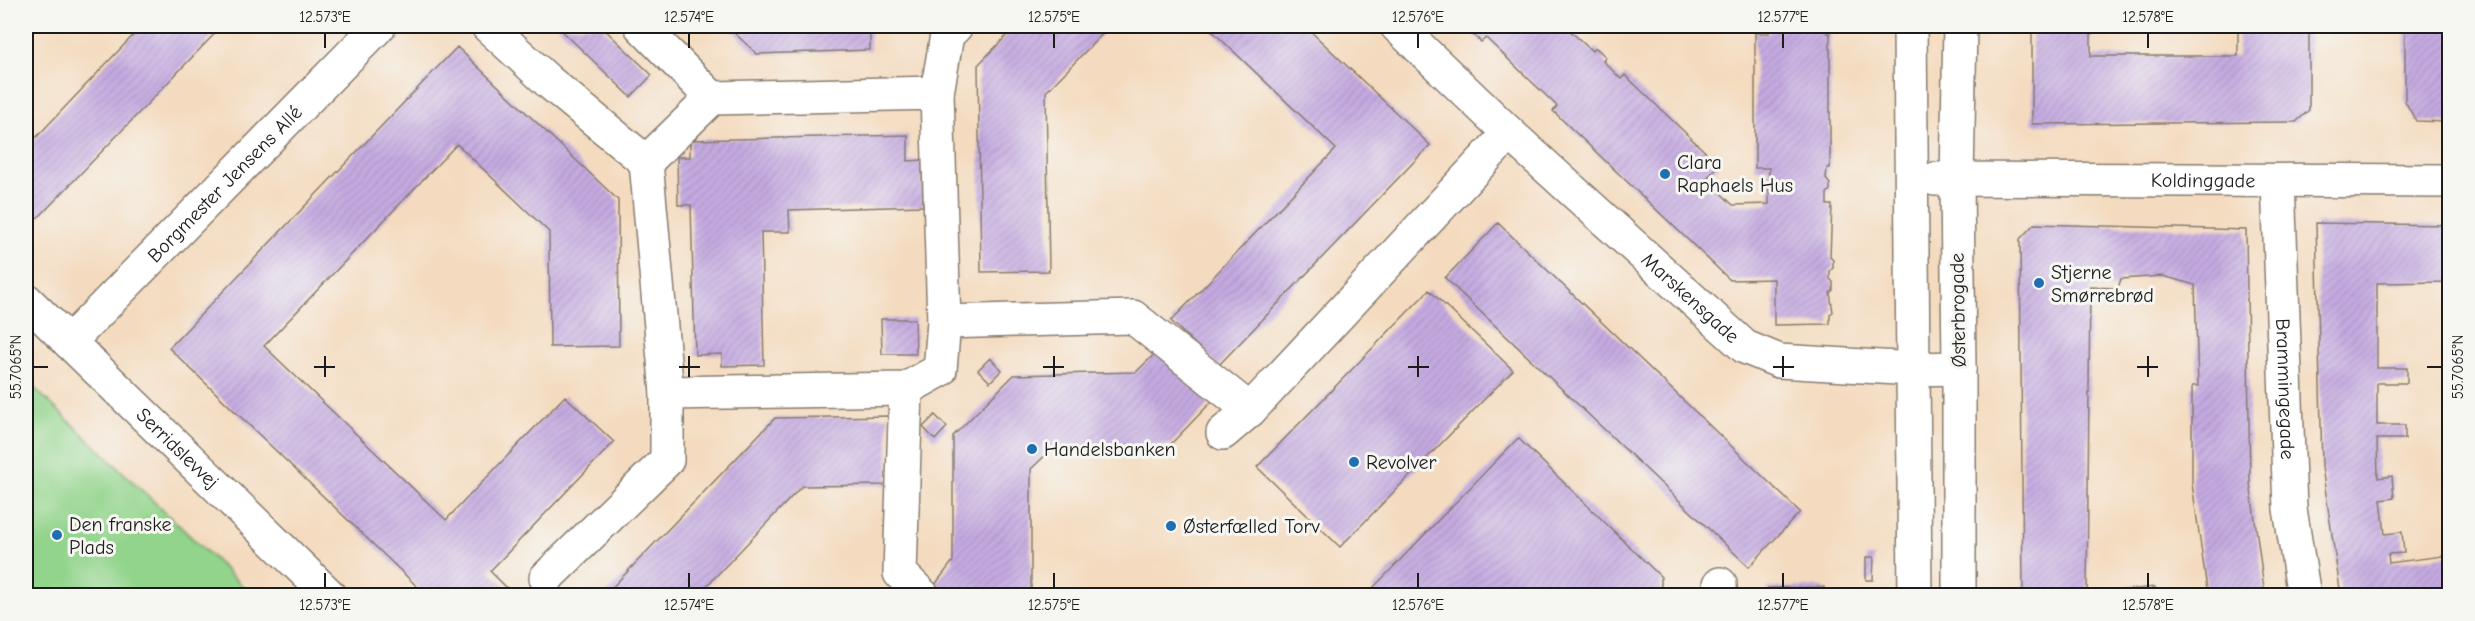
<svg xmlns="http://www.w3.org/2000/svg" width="2475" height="621" viewBox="0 0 2475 621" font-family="'Comic Neue',sans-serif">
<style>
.green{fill:#92d48b;stroke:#577854;stroke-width:1.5}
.building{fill:url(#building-hatch)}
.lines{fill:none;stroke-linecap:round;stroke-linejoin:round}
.minor-casing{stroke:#887c6e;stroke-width:36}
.minor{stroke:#fff;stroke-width:33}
.ticks{fill:none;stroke:#1c1c1c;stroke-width:2}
.poi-dot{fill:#1f6fb2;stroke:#f6f6f2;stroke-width:2}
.labels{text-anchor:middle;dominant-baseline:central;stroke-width:6;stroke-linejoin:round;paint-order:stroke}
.poi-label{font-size:20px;fill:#1c1c1c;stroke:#f6f6f2;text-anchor:start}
.street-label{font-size:20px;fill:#1c1c1c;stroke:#f6f6f2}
.neatline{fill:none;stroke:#1c1c1c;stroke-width:2}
.ticks-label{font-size:15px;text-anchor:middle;fill:#1c1c1c}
</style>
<defs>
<pattern id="building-hatch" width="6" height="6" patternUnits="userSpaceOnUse" patternTransform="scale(1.5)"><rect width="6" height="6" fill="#c5aae1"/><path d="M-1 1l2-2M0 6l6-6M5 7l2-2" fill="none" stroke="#a992c0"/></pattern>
</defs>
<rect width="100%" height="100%" fill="#f6f6f2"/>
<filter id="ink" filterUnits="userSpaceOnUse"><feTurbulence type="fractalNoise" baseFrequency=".0167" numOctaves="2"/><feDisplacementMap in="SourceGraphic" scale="12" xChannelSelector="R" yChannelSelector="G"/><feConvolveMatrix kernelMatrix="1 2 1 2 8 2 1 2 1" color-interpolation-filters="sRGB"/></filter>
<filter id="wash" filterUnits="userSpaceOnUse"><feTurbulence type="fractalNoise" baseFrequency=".008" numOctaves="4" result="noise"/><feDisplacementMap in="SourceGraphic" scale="24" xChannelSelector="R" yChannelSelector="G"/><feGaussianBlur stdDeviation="1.35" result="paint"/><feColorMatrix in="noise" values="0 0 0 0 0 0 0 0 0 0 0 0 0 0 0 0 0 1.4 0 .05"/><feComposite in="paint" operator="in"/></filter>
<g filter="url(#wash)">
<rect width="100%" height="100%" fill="#f4dbbf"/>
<path class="green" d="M26,380L252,595H26Z"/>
<g id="blocks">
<path class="building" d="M142,26H222L41,215L26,225V142L29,145Z
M557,26H601L652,75L631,97Z
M727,26H870V50L757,54Z
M1016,26H1110L1046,92L1049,271L981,272L978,65Z
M1207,26H1305L1430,145L1218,366L1171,321L1336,149Z
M1464,26H1565L1592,51L1596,48L1606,57L1603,61L1621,79L1625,75L1719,165L1706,179L1733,205L1769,204V168H1755V33H1769V26H1827V33H1830V168H1827L1826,179L1830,184V190L1827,193V205H1832L1830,257L1833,260V268L1830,271V279L1833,282V290L1830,293L1833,312L1830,314V324L1774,325V279L1730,280L1553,111L1557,106L1486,38L1481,42Z
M2032,26H2091V56H2238V26H2309V110L2296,122L2032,124Z
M2405,26H2450V122L2416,121L2405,101Z
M457,47L618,200L619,346L550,347L549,232L457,144L264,346L446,520L565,396L614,442L490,571L515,596H427L169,348Z
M908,135V161L922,160L923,206L789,210L790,232H761L764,365L722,366V354L695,355L691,205H678L677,157H690V140Z
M1498,223L1800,512L1749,567L1445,278Z
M2316,223L2450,225V282L2377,283V368H2407V383H2377V425H2405V439H2377L2378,478L2392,476L2394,498L2381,500L2385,534L2402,532L2404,553L2388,554L2389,563L2450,555V596H2341L2322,467Z
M2034,224L2246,230L2250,482L2265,596H2208L2192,484V386H2198L2195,285L2163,276L2121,279L2118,288L2090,287L2087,594L2155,587L2158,596H2023L2020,239Z
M1429,290L1513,370L1340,547L1257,467Z
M881,319H915L916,354H882Z
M1162,347L1214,399L1170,445L1050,451L1031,469V591L1026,596H943L934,586L953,561V436L1014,375L1136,372Z
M990,358L1002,370L990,382L978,370Z
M935,415L947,427L935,440L923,427Z
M888,416V485L802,486L697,596H604L775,418Z
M1518,438L1661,577V596H1378L1372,589Z
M1866,557H1874L1873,580H1866Z
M1824,587V596H1768V588Z"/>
</g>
</g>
<g filter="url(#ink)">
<use href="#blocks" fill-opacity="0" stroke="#887c6e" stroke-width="1.5"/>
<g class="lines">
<g class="minor-casing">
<g id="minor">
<path d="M488,26L549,82L646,162L667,393L906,389L940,370L944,322L937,93L712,98L641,26"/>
<path id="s1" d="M1397,26L1509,133L1745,347L1779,361L1914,369L1959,368"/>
<path d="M1910,26L1915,596"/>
<path d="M937,93L947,35L956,26"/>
<path d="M646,162L712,98"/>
<path id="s2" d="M1935,179L2450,181"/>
<path id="s3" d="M2278,181L2290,509L2304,596"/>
<path id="s4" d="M26,300L330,596"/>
<path d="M944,322L1133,317L1250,410"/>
<path id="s5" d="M69,342L379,26"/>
<path d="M906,389L900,573L923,596"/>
<path d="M1223,433L1250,410L1509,133"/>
<path d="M546,578L667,460V393"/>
<path d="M1720,584V596"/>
<path d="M1959,596V368L1957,179L1960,26"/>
</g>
</g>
<use href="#minor" class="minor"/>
</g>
</g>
<path class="ticks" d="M325,33V48M689,33V48M1054,33V48M1418,33V48M1783,33V48M2148,33V48M325,356V377M689,356V377M1054,356V377M1418,356V377M1783,356V377M2148,356V377M33,367H48M314,367H335M679,367H700M1043,367H1064M1408,367H1429M1773,367H1794M2137,367H2158M2427,367H2442M325,573V588M689,573V588M1054,573V588M1418,573V588M1783,573V588M2148,573V588"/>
<g class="poi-dot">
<circle cx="1665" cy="174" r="6"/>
<circle cx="2039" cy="283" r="6"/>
<circle cx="1032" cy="449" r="6"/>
<circle cx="1354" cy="462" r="6"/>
<circle cx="1171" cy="526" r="6"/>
<circle cx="57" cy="535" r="6"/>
</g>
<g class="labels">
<g class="poi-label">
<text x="1677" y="162">Clara<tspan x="1677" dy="23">Raphaels Hus</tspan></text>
<text x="2051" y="272">Stjerne<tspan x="2051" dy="23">Smørrebrød</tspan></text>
<text x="1044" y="449">Handelsbanken</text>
<text x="1366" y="462">Revolver</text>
<text x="69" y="524">Den franske<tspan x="69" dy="23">Plads</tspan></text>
<text x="1183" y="526">Østerfælled Torv</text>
</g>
<g class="street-label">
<text stroke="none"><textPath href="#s2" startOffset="268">Koldinggade</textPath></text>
<text stroke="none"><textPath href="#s5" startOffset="222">Borgmester Jensens Allé</textPath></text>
<text stroke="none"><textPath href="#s1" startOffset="400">Marskensgade</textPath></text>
<text transform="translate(1958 310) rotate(-91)">Østerbrogade</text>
<text stroke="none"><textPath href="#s3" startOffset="208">Brammingegade</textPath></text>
<text stroke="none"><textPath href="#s4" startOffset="212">Serridslevvej</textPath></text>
</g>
</g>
<rect width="2475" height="621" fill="none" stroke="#f6f6f2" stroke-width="66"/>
<rect x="33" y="33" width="2409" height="555" class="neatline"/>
<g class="ticks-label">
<text x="325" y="22">12.573°E</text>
<text x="689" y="22">12.574°E</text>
<text x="1054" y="22">12.575°E</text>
<text x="1418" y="22">12.576°E</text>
<text x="1783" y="22">12.577°E</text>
<text x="2148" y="22">12.578°E</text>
<text transform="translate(16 367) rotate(-90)" y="5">55.7065°N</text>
<text transform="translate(2458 367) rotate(-90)" y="5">55.7065°N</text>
<text x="325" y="610">12.573°E</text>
<text x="689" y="610">12.574°E</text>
<text x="1054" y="610">12.575°E</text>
<text x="1418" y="610">12.576°E</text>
<text x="1783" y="610">12.577°E</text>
<text x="2148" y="610">12.578°E</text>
</g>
</svg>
